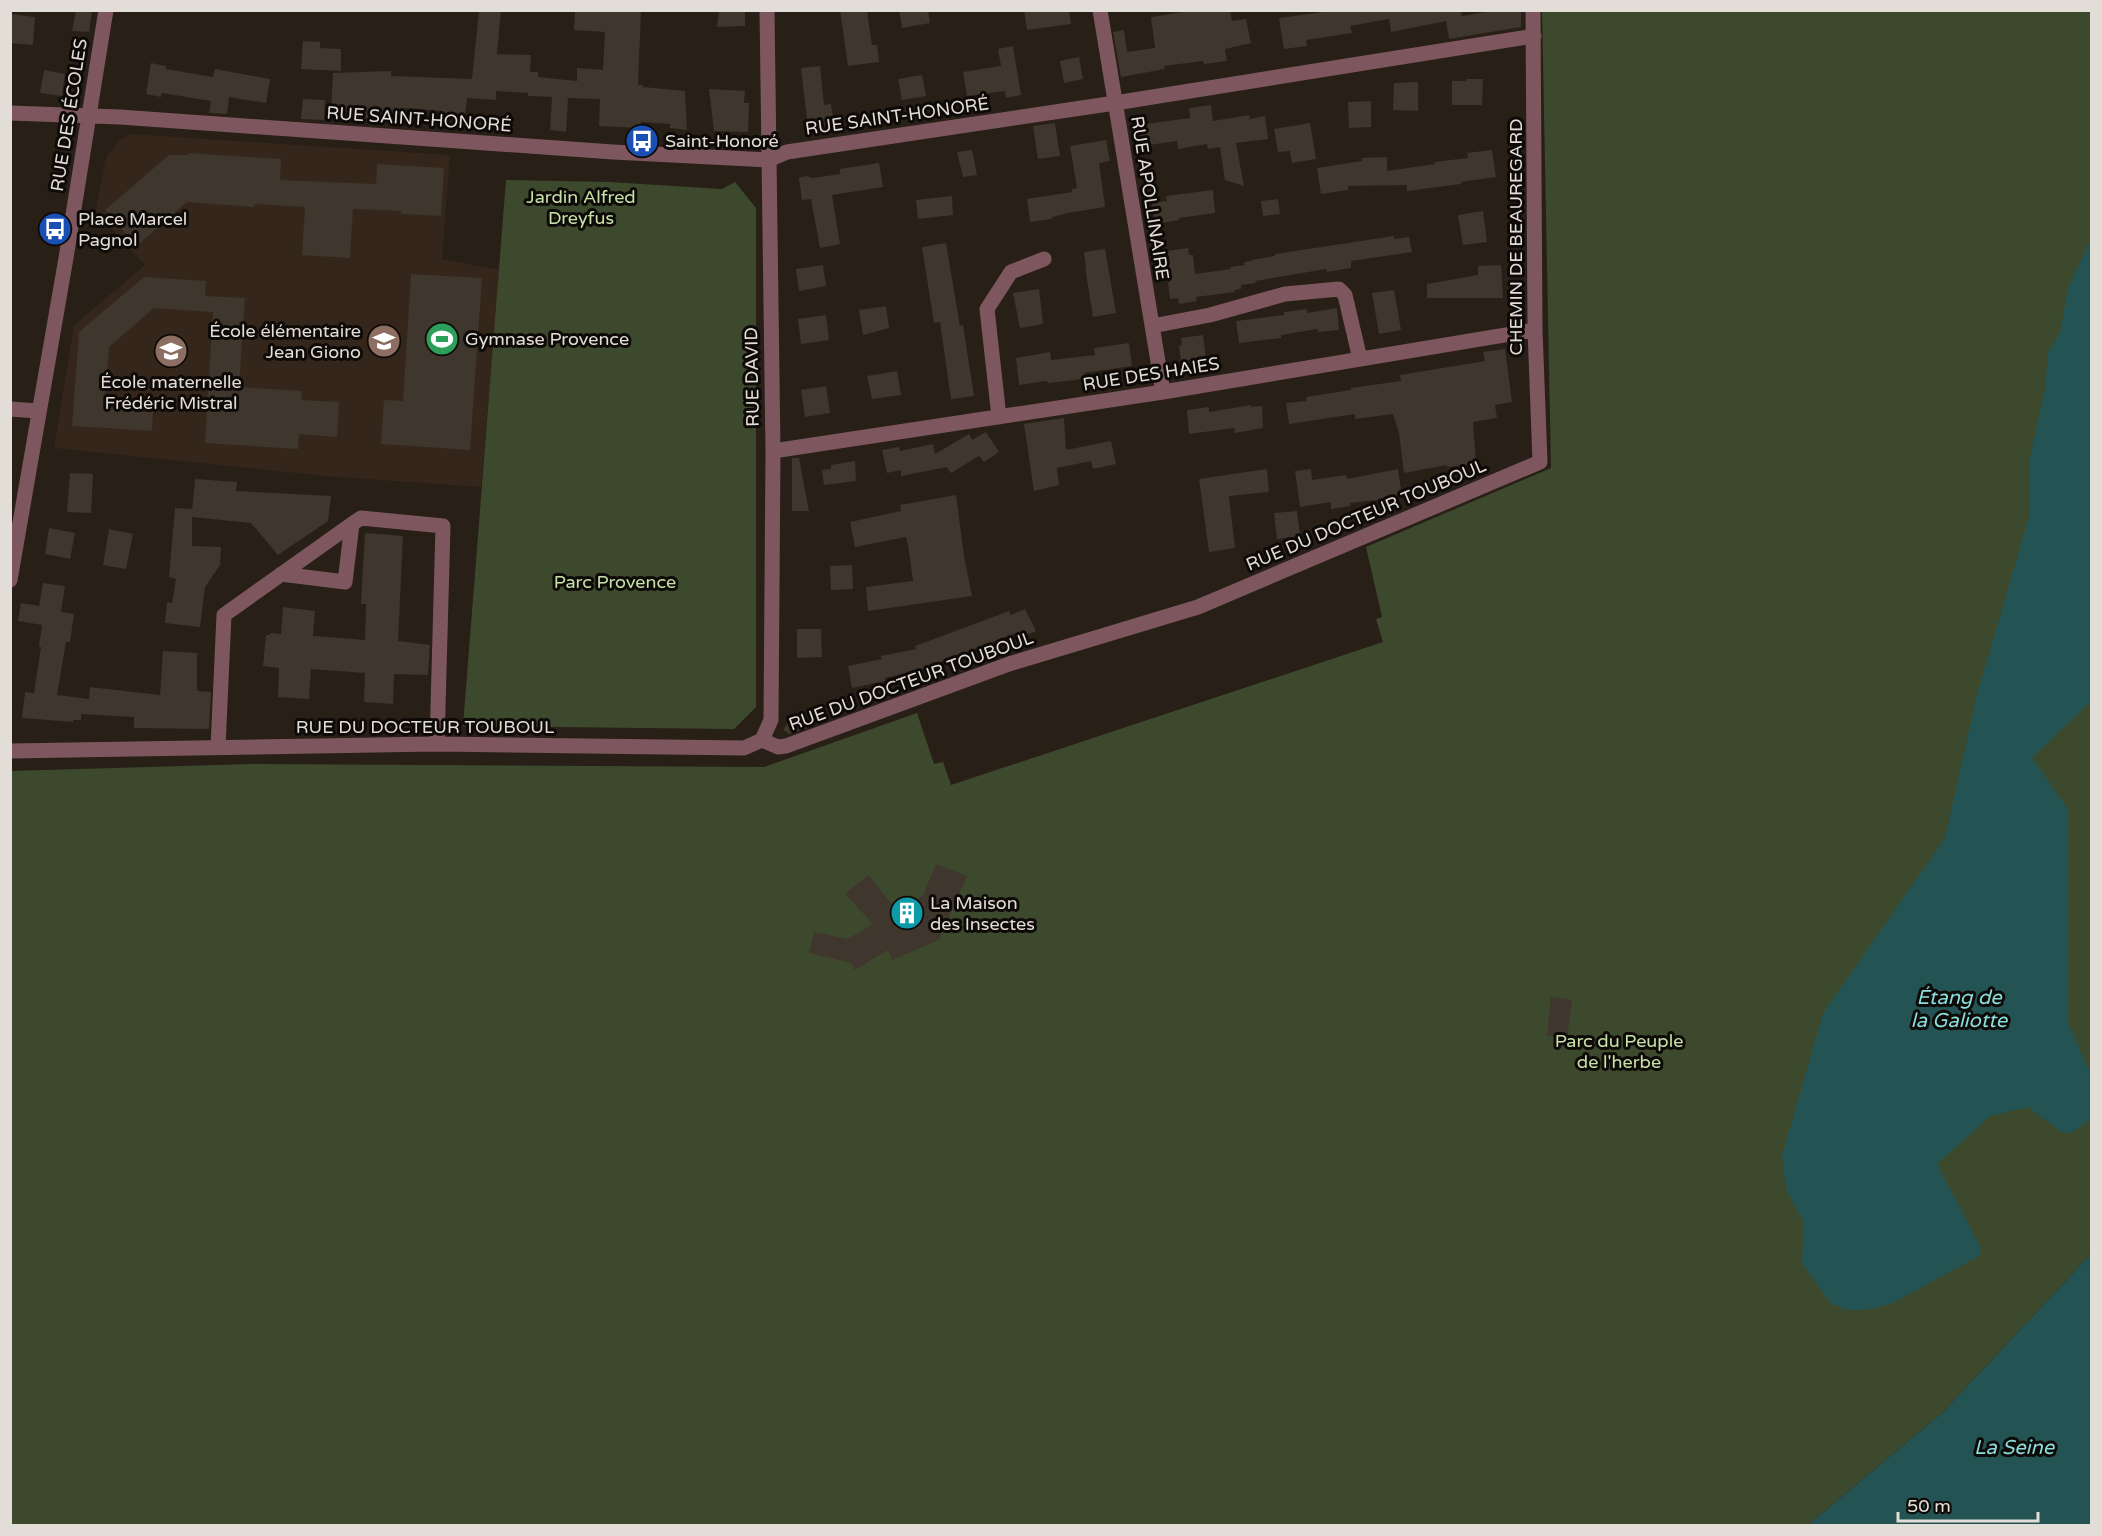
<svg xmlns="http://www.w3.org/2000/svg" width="2102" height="1536" viewBox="0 0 2102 1536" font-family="'Varela Round',sans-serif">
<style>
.built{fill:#34261a}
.green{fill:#3d492d}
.water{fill:#245353}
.building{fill:#3f362d}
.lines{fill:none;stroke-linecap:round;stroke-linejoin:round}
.minor{stroke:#7d575d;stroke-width:15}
.labels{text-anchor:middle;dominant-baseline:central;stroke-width:6;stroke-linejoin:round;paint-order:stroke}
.street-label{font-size:18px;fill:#e3ddd7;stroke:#0e0a07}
.poi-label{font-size:18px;fill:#e3ddd7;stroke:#0e0a07;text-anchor:start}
.park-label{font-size:18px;fill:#c8e1a8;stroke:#0e0a07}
.water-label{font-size:20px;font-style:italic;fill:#8adddd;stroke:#0e0a07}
</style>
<rect width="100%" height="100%" fill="#281f17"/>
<path class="built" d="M131,134L450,155L442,259L500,270L481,487L335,477L54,448L74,325L145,265L105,221L94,219L106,157L119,141Z"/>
<path class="green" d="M1542,11H2091V1254L1943,1412L1808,1525H11L10,771L251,764L764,767L917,713L934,764L943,762L951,785L1383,642L1376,619L1382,617L1366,547L1551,468Z
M506,180L610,182L722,189L735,182L756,208V707L734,729L463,726Z"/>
<path class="water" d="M2091,238V701L2032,758L2068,809V1022L2091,1076V1119L2071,1133L2061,1132L2028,1107L1990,1116L1937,1164L1981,1248L1979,1256L1891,1304L1865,1310H1847L1831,1304L1802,1264L1804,1223L1786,1189L1782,1156L1823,1013L1945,838L1977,695L2030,513V457L2045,390L2048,352L2060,333L2068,288Z
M2091,1254V1525H1808L1943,1412Z"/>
<path class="building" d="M76,10H92L89,32L72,31Z
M479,10H501L497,54L531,55L530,72H538V77L577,81V68L603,70L605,32L574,30L575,10H641L638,85H643V87L685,91L687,130L670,128V124L641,122L640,128L599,126L600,99L568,98L566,132L550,130L552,97L528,96V93L496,91V100L467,98L465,115L441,114V111L406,108V115H393V123L364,122L365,113L331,111L333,73L391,71V76L472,79Z
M719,10H745V26L717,27Z
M840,10H867L872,45H877L879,62L848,66Z
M899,10H928L930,23L902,28Z
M1024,10H1069L1071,24L1027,30Z
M1196,10H1230L1232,21L1246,19L1251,43L1225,49L1227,61L1204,64L1203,61L1164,66L1165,69L1121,77L1113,32L1124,30L1127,52L1155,48L1151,17Z
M1338,10H1461L1462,16L1497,10H1521V27L1449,39L1446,21L1391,32L1389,19L1350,26L1352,33L1306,40L1307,46L1284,49L1279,18Z
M10,14L35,17L33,45L10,43Z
M303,41L320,42V48L341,49V71L301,69Z
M1013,46L1021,95L1006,98L1005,91L967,96L963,72L1001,66L998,49Z
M1079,57L1083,79L1064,83L1060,61Z
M151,63L166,66V69L213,77L215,69L270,79L266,103L229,97L227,114L209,113L211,101L162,93L161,97L146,94Z
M820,66L824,105L831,104L834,124L808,128L801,68Z
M44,70L65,74L62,96L40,93Z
M922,75L926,96L902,100L898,79Z
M1467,79H1483L1482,105H1452V81H1466Z
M1418,82V111L1393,110L1394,83Z
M709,89L745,91L744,103H749L748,132L714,131Z
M303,99L325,100L324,120L301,119Z
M1371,101V127L1349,128L1348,102Z
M1211,105L1213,121L1249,115L1250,119L1265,116L1268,139L1236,143L1244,186L1225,180L1220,147L1208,149L1207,144L1178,149L1177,141L1142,146L1139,125L1190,118L1189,108Z
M1055,123L1060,156L1038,159L1033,126Z
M1310,123L1316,159L1292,163L1290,151L1278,152L1274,129Z
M1106,140L1110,161L1099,163L1105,207L1068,213L1052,217V219L1030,222L1027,199L1072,192V189L1077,188L1070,146Z
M972,150L977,175L963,177L957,152Z
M1492,150L1496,177L1461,182V184L1407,191V185L1348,186V190L1321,194L1317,168L1362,161V158L1387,157V171L1435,164L1434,162L1468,158L1467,153Z
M188,153L281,159L280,180L376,184L377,164L444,168L441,216L402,214L401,211L353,209L350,258L302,255L305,207L255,204L254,207L187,202L137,246L105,210L169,155H188Z
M879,163L883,187L832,195L840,244L820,248L811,199L802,200L799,178L806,176L813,178L840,174V169Z
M1213,190L1215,213L1179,218V220L1155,224L1152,203L1167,201L1166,196Z
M952,196L953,215L918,219L916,200Z
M1278,199L1280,214L1263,216L1261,201Z
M1483,211L1487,242L1463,245L1458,215Z
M1394,236V239L1409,237L1412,252L1351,261V268L1344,269L1327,272L1326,269L1255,281L1256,283L1241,285V289L1234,290L1235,292L1196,297L1197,301L1179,304L1178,298L1170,299L1168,282H1170L1166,251L1188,248L1189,255H1193L1195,274L1231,269L1230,267L1245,265L1244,262L1252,261L1251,260L1275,256V254Z
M946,243L960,326L963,325L974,396L951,399L940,322L934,323L922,247Z
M1105,249L1116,313L1093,317L1085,267H1086L1084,252Z
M823,265L826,286L799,291L796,269Z
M1501,265L1503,298H1427V284L1478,275V266Z
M411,274L482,278L470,450L381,444L384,400L403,401Z
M144,277L206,281L205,296L245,298L239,387L302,391L301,400L339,402L337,437L299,434L298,449L205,443L213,312L154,308L109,347L104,408L153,411L152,431L72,426L79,332Z
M1039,289L1043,324L1020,328L1013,293Z
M1394,290L1401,330L1379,334L1372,293Z
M886,306L889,328L863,335L859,310Z
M1337,308L1339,330L1318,332L1317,329L1281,335V338L1239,343L1236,321L1284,315V312L1307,309V313Z
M826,315L829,340L801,344L798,319Z
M1203,335L1206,358L1181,361L1179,346L1182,345L1181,338Z
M1129,343L1132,366L1084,373L1085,378L1075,380L1049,383L1046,381L1019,385L1016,358L1050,352L1051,360L1095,355L1094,348Z
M1505,349L1512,402L1495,405L1497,418L1473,422L1476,464L1447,467V465L1404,473L1399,433L1393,414L1355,419V414L1289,424L1286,403L1307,401L1306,397L1351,390V388L1401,381L1400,375L1485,361L1483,352Z
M897,371L901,395L872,399L867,376Z
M826,386L830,413L805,417L801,390Z
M1251,405V407L1262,406L1263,428L1235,433L1234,428L1189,434L1187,410L1209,407V412Z
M1064,418L1066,450L1111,441L1116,464L1093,469L1091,461L1057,468L1059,485L1034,491L1024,424Z
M986,432L999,452L984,462L979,456L951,473L947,467L901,476V470L887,473L882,450L899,447L900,451L933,444L935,454L969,434L972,440Z
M792,458H799L809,511H792Z
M855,461L856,481L824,485L822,470L831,469V465Z
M1267,469L1269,492L1229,496L1235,548L1209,552L1199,479Z
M1311,469L1312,480L1346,475L1347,479L1398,469L1402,497L1350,503V506L1331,509V502L1300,507L1295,471Z
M70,473L93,474L91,513L67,512Z
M195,479L237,482L236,491L331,496L328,521L278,555L251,523L192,517V546L221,547L220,565L205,587L200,627L165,623L167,602L172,603L176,579L169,577L175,508L192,509V512Z
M956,495L964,556L972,596L868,611L866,587L913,581L908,545L906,537L855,547L850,522L901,511L900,505Z
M1297,511L1300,536L1277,539L1274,513Z
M49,528L75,533L70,559L45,554Z
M109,529L133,534L126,569L103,565Z
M365,533L403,536L398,641L430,645L428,675L394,674L393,704L364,702L365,673L311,669L309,699L278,697L279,668L263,666L266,635H270V633L281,634L283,607L315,611L313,636L365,640L366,604H361Z
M852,565L853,589L831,590L830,566Z
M43,583L65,586L61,612L74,614L70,642H66L57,695L89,699L90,687L160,695L163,651L197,653V691L211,692L209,729L134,728V717L81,714V720H73V722L22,718L25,692L34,693L41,647H39L42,625L18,621L21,603L39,606Z
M1025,609L1036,631L1020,638L1016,633L919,670L885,678V681L852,688L848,666L882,659L881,656L916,649L915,646L1009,611L1011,615Z
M797,629H821L822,657L797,658Z
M791,717L808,728L789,734L783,730Z
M936,864L967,876L939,940L892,960L888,950L855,970L851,963L809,953L814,932L848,939L873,924L845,894L868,875L895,908L923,896Z
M1551,997L1572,1000L1567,1039L1547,1036Z"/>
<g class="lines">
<path class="minor" d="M1100,10L1163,392
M10,113L120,117L613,152L768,160L787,152L1115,103L1534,36
M1152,326L1210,315L1285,294L1339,289L1345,295L1360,359
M10,409L39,411
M999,417L987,309L1011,272L1044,259
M773,451L1163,392L1535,330
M352,524L361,518L443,526L437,744
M10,580L66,258L106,10
M762,740L771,720L773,451L767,10
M218,747L224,615L352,524L345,582L281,574
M10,751L437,744L744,748L762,740L778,747L786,746L1009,664L1198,607L1540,462L1535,330L1533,10"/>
</g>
<defs>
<g id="bus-disc" transform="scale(1.725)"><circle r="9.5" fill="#1a4fb4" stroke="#0e0a07"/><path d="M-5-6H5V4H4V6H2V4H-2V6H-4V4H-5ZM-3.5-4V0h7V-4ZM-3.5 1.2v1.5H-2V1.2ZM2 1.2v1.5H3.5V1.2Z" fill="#fff"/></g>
<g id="stadium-disc" transform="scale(1.725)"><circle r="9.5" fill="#2e9e5b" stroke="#0e0a07"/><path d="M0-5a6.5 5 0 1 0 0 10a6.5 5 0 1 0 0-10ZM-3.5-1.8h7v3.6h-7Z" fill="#fff"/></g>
<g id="school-disc" transform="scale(1.725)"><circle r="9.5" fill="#8d6e63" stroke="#0e0a07"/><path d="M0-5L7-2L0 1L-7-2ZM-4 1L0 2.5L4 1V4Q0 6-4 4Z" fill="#fff"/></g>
<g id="building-disc" transform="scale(1.725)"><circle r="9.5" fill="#0f9aa8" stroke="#0e0a07"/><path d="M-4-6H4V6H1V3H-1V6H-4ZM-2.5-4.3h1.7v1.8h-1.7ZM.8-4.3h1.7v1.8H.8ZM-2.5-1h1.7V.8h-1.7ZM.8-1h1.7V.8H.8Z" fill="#fff"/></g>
</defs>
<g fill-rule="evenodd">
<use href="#bus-disc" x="642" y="141"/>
<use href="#bus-disc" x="55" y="229"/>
<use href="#stadium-disc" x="442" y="339"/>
<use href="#school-disc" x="384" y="341"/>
<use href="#school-disc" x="171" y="351"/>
<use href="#building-disc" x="907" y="913"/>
</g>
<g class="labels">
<g class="street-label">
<text transform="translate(69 115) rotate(-81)">RUE DES ÉCOLES</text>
<text transform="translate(897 116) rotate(-8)">RUE SAINT-HONORÉ</text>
<text transform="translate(419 119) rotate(4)">RUE SAINT-HONORÉ</text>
<text transform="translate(1150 198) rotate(81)">RUE APOLLINAIRE</text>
<text transform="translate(1516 237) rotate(-90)">CHEMIN DE BEAUREGARD</text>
<text transform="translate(1151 374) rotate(-9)">RUE DES HAIES</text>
<text transform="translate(752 377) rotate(-91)">RUE DAVID</text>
<text transform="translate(1366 515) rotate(-23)">RUE DU DOCTEUR TOUBOUL</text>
<text transform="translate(911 681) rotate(-20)">RUE DU DOCTEUR TOUBOUL</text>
<text x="425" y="727">RUE DU DOCTEUR TOUBOUL</text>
</g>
<g class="poi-label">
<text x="665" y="141">Saint-Honoré</text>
<text x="78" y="219">Place Marcel<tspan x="78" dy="21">Pagnol</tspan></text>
<text x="361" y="331" text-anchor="end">École élémentaire<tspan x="361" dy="21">Jean Giono</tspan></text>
<text x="465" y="339">Gymnase Provence</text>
<text x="171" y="382" text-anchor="middle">École maternelle<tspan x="171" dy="21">Frédéric Mistral</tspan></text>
<text x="930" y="903">La Maison<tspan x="930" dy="21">des Insectes</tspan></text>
</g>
<g class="park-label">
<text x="581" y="197">Jardin Alfred<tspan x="581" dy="21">Dreyfus</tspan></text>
<text x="615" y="582">Parc Provence</text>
<text x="1619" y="1041">Parc du Peuple<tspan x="1619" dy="21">de l'herbe</tspan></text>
</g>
<g class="water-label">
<text x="1959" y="998">Étang de<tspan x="1959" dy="23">la Galiotte</tspan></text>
<text x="2014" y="1448">La Seine</text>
</g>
</g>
<rect width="2102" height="1536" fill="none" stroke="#e3ddd7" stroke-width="24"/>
<path d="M1898 1512v9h140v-9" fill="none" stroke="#e3ddd7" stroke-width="3"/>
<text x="1907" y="1512" font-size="18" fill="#e3ddd7" stroke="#0e0a07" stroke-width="4.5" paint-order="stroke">50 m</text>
</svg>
